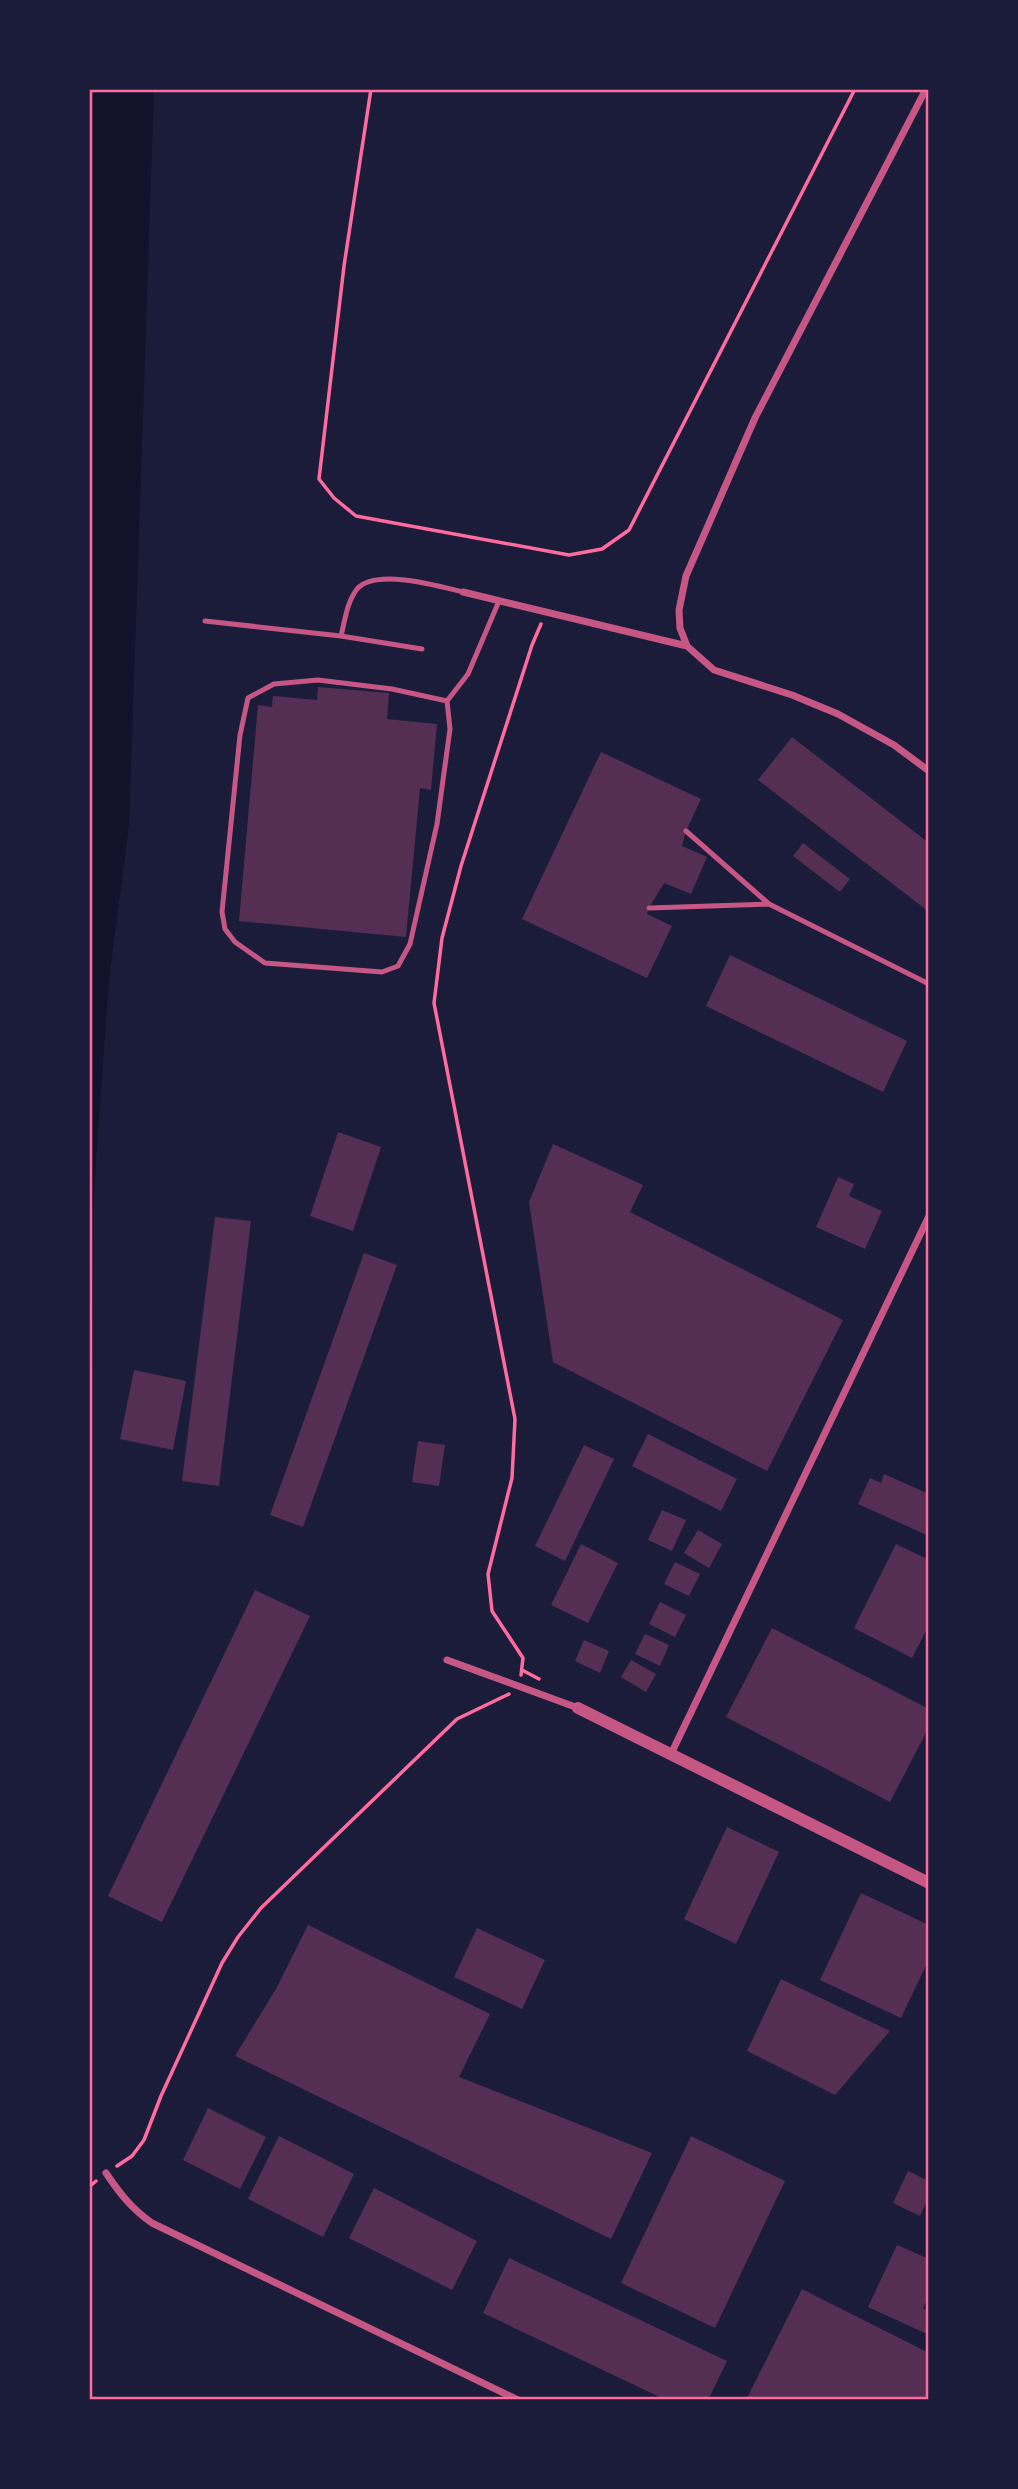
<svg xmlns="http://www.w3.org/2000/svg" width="1018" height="2489" viewBox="0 0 1018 2489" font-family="'IBM Plex Sans',sans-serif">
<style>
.water{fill:#12122b}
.building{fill:#542f53}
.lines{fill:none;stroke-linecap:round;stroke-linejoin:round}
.path{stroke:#ff6b9d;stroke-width:3.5}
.service{stroke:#c65784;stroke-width:5}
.minor{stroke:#c65784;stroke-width:7}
.tertiary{stroke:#c65784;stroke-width:12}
.neatline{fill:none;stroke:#ff6b9d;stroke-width:2.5}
</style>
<rect width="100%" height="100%" fill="#1b1b3a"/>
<path class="water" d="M89,89H154L129,825L109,979L94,1189L92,1402L89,1410Z"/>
<path class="building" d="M318,687L389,693L387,719L437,724L431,790L420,788L406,937L239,921L258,705L272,707L273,696L317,700Z
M792,737L929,843V912L758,780Z
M601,752L701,799L686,831L682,846L707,857L691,894L664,883L649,908L647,914L672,926L647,978L522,919Z
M803,843L850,879L840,892L793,856Z
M730,955L907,1041L883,1092L706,1006Z
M338,1132L381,1147L353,1231L310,1216Z
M553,1144L643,1185L630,1212L843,1320L767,1471L553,1362L529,1202Z
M838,1177L854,1184L849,1196L882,1211L865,1249L816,1227Z
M215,1217L251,1221L219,1486L182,1481Z
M364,1253L397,1265L303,1527L270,1515Z
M134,1370L186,1381L173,1450L120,1439Z
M648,1434L737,1479L721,1511L632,1466Z
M418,1441L445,1445L439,1486L412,1482Z
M584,1445L614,1459L565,1561L535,1546Z
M884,1474L929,1494V1536L858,1504L870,1478L881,1483Z
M662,1510L686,1520L672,1551L648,1540Z
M698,1530L722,1544L709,1568L684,1553Z
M581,1544L618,1563L588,1623L551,1605Z
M896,1544L929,1560V1625L912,1658L854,1628Z
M675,1562L700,1574L689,1596L664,1584Z
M255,1590L310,1616L162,1922L108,1896Z
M660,1602L686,1615L675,1637L649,1624Z
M772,1628L929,1709V1727L890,1802L726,1717Z
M645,1634L669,1645L660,1666L635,1654Z
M584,1640L609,1651L600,1673L575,1661Z
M631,1660L656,1674L646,1692L621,1677Z
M727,1827L779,1852L736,1944L684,1919Z
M861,1893L929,1925V1959L901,2018L820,1980Z
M308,1925L490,2014L459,2077L652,2153L611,2239L235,2056L277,1987Z
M477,1928L545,1960L522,2009L454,1977Z
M781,1979L890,2031L835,2095L747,2051Z
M208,2108L266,2137L240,2189L183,2160Z
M279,2136L354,2174L323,2237L248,2199Z
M691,2136L785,2181L715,2328L621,2283Z
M908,2171L929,2181V2196L920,2216L893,2203Z
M374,2188L477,2241L452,2290L349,2238Z
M897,2245L929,2259V2296L923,2308L929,2311V2335L868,2307Z
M509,2258L727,2361L708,2400H666L483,2313Z
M802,2289L929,2353V2400H746Z"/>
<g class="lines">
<path class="path" d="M371,89L344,266L319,479L334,498L356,516L569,555L602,549L629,530L855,89
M522,1670L539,1679
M521,1675L523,1658L492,1611L488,1574L512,1478L515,1419L434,1003L442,938L461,866L532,645L541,624
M117,2166L132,2156L144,2140L161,2096L222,1963L238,1937L261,1908L457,1719L509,1694
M89,2187L96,2181"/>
<path class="service" d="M205,621L341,636L422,649
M341,636C345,620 347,602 357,589C376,568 438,586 463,592
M447,701L450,729L437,824L410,944L398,966L382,972L265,963L235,942L225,929L222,912L240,735L248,698L274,684L318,680L392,689L447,701L468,674L499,601
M686,831L769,904L929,984
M649,908L769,904"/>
<path class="minor" d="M926,89L755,418L686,576L679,610L680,628L687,646L714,670L792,695L838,714L894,745L929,771
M463,592L687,646
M447,1660L578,1708
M671,1754L929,1216
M106,2173C120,2194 132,2209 152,2223L518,2400"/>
<path class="tertiary" d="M578,1708L929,1883"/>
</g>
<rect width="1018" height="2489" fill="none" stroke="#1b1b3a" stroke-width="182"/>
<rect x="91" y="91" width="836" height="2307" class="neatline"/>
</svg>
